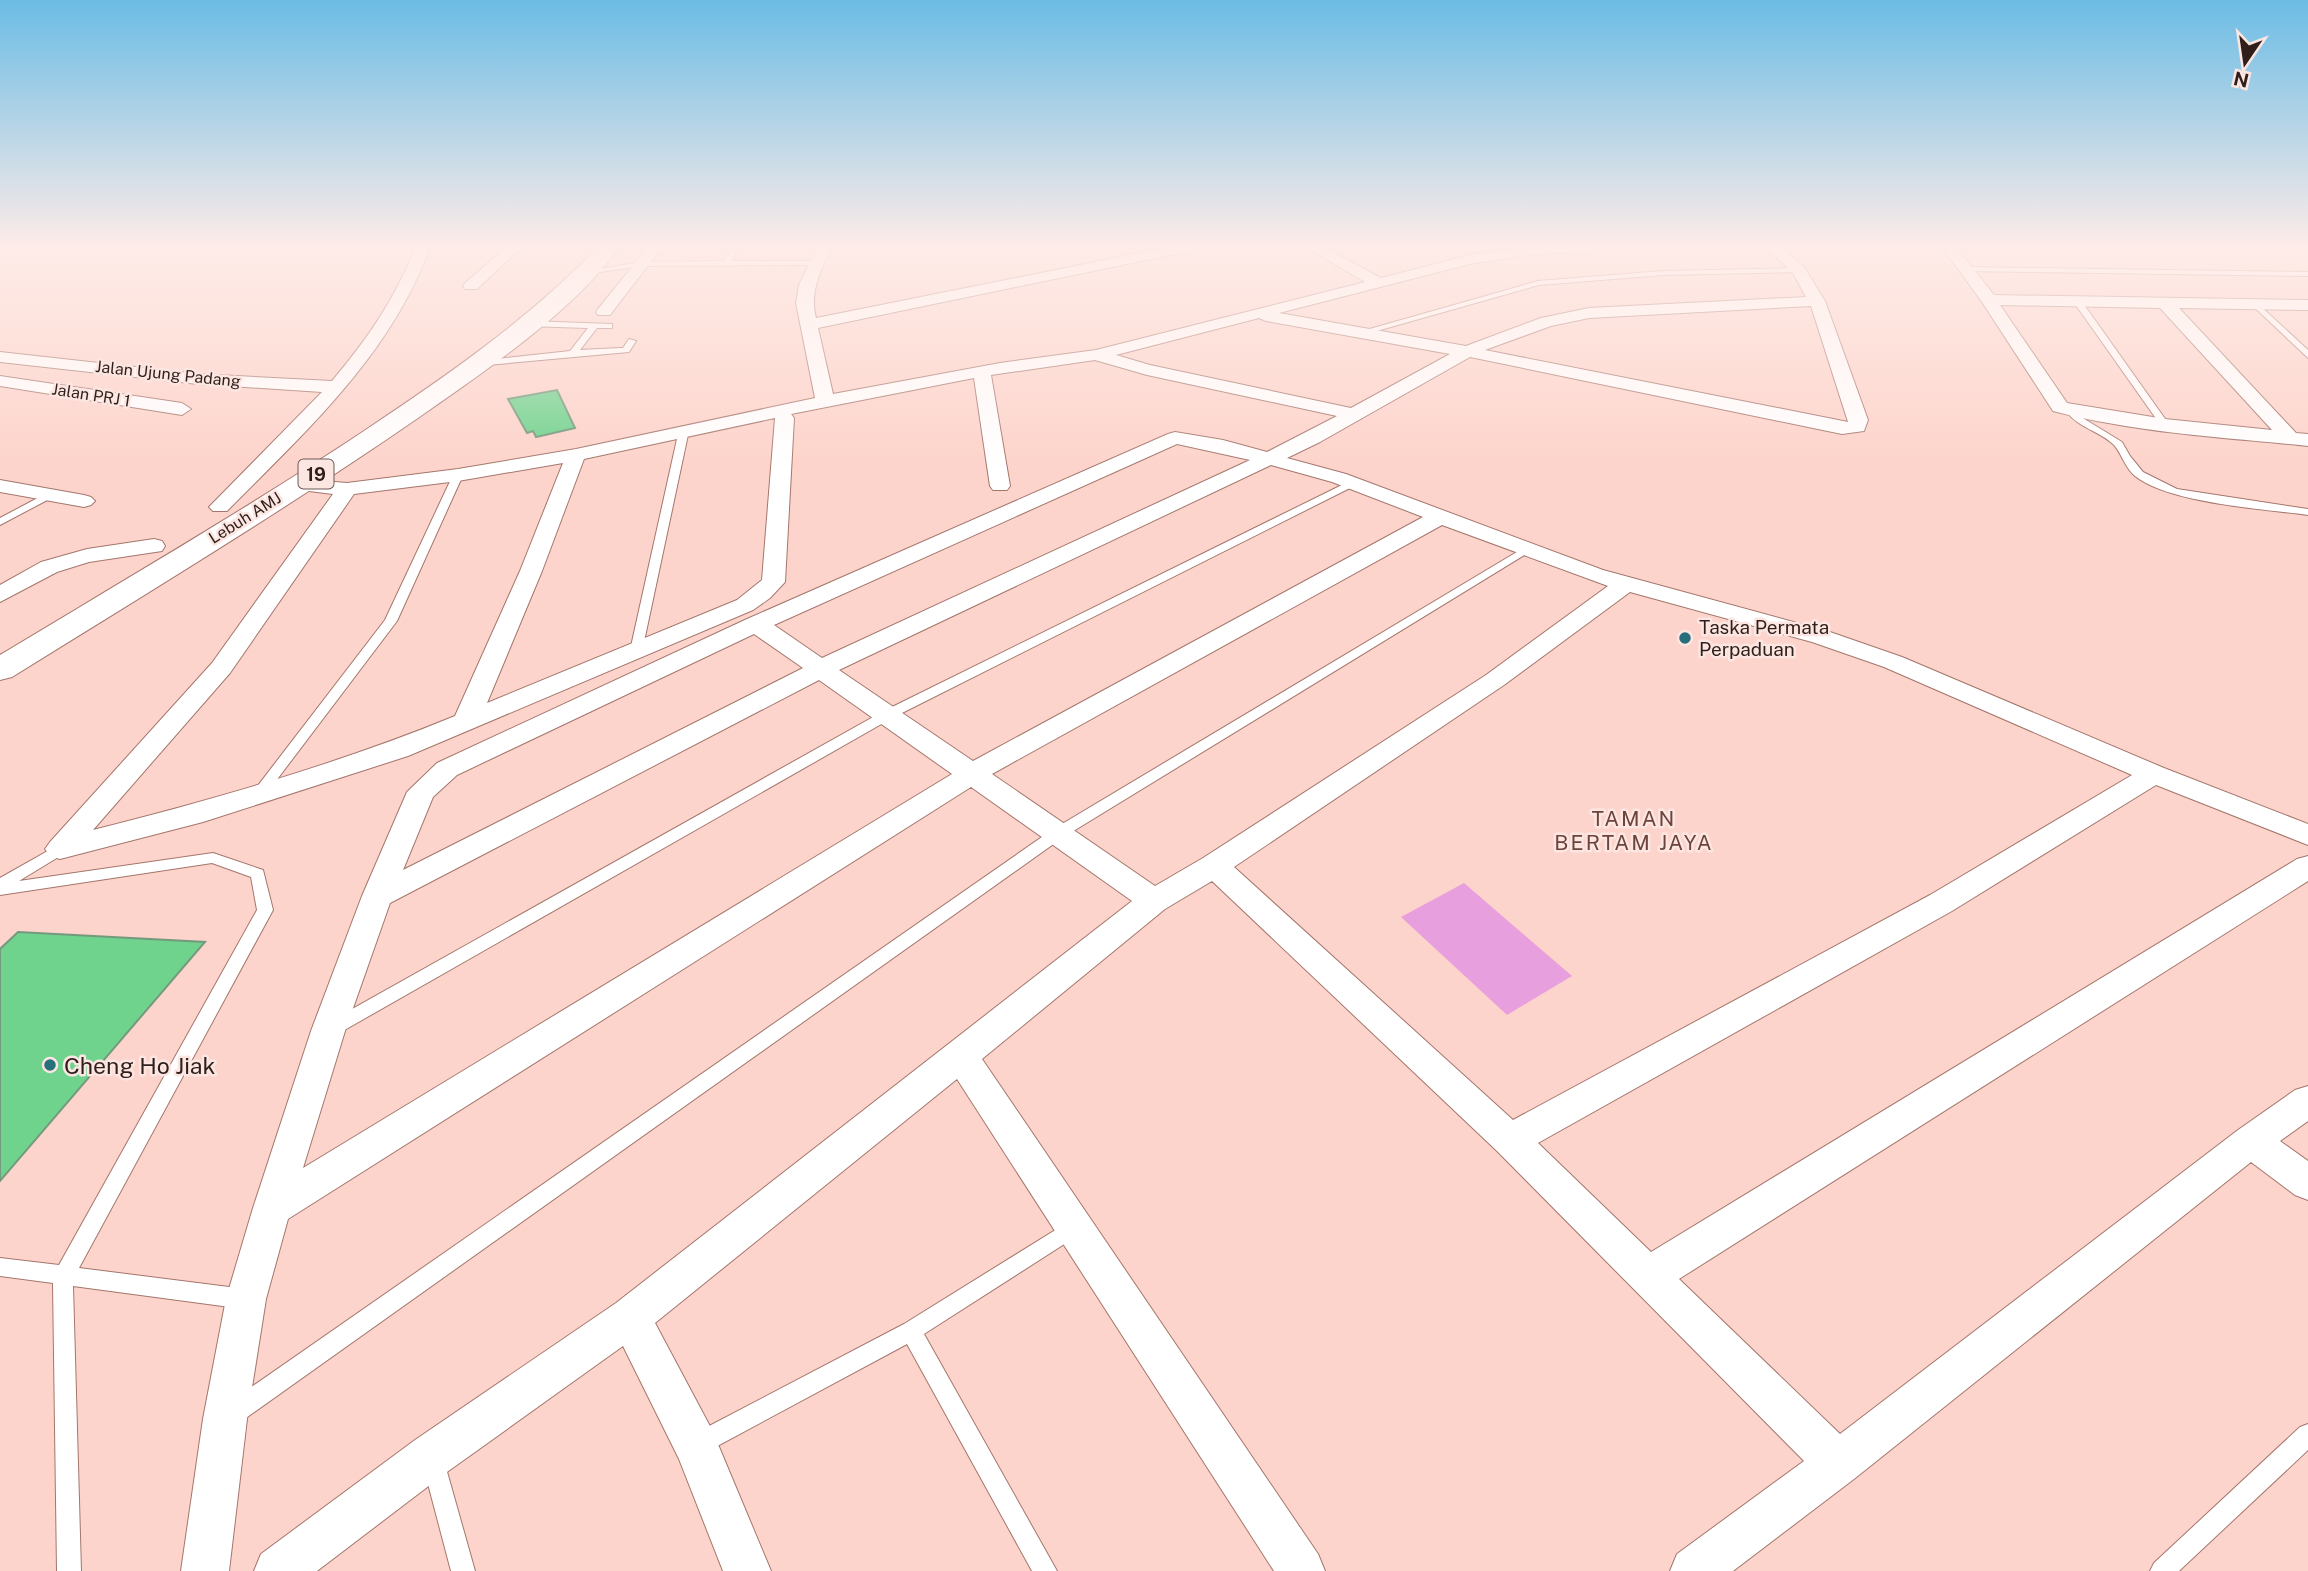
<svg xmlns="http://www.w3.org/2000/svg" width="2308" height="1571" viewBox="0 0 2308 1571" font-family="'Public Sans',sans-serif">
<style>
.green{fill:#e89fdd}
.building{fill:#6fd38e;stroke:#749a7d;stroke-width:2}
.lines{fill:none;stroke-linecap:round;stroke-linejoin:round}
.service-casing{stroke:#a4766c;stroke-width:2}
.minor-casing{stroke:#a4766c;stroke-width:2}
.trunk-casing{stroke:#a4766c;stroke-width:2}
.service{fill:#fff;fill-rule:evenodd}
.minor{fill:#fff;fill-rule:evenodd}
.trunk{fill:#fff;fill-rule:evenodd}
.poi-dot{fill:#286f7c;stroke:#fce6e2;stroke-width:2.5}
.labels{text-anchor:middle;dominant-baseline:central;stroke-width:5;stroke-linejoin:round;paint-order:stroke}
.far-street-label{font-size:16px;fill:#301e1a;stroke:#fce6e2}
.shield{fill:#fce6e2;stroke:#6d5a56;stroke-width:2}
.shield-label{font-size:18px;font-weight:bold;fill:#301e1a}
.poi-label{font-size:19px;fill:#301e1a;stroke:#fce6e2;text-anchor:start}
.neighbourhood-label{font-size:21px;letter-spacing:2px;fill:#6d433b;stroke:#fce6e2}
.near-poi-label{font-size:23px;fill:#301e1a;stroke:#fce6e2;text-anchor:start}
</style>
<rect width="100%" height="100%" fill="#fdd4cb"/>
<path class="green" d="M1464,883L1572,976L1507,1015L1401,917Z"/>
<path class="building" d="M557,390L575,428L536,437L533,431L527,433L508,399Z
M18,932L205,942L0,1181V949Z"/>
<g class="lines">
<g class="service-casing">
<path id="service" d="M734,247H741L731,261H815L819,263L815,265L641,266L586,274L582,272L641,262L724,261Z
M1965,267L2308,272V276L1962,271L1961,269Z
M1799,268H1802V272L1663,275L1539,285L1366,334L1359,332L1538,281L1663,271Z
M2074,299H2080L2168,423V427H2162L2073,301Z
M2256,302L2308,350V358L2253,306L2252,304Z
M528,321L612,324V328H597L580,350L620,348H623L629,339L636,341L629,352L476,366V362L479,361L570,351L588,328L525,326L524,324Z
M2068,409H2074L2078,415L2122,442L2130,456L2143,472L2177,489L2308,509V515C2264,509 2168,503 2135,476C2125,468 2122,454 2114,445C2100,431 2078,428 2066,411Z
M684,427L689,430L642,651L636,655L630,651L679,430Z
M458,472L463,475L397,621L263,798H253L251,795L253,792L385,620L453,475Z
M1352,480L1357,483L1356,485L892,718L341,1032L335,1034L329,1032L327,1027L329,1022L882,712Z
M49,492L53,493V497L0,525V518Z
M1527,546L1531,547V551L1062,838L243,1420L235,1423L227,1420L224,1412L227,1404L1052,830Z
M60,844L65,845L67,849L65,853L19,881L213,853L263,870L273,910L79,1268L245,1289L252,1292L255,1299L252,1306L245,1309L73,1286L81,1571H57L53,1283L0,1276V1258L59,1265L257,910L251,877L212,863L0,895V878Z
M1073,1219L1080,1222L1083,1228L1080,1234L924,1334L1057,1571H1032L907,1344L708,1451L700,1454L692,1451L689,1443L692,1435L904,1324Z
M2308,1424V1450L2179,1571H2150L2154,1563L2300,1427Z
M433,1450L441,1453L444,1461L475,1571H451L422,1461L425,1453Z"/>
</g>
<g class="minor-casing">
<path id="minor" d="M416,247H430C391,355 306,431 227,511H213L209,507L322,392L198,384L0,362V352L198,374L332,381C370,336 393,301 416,247Z
M507,247H522L477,289H465L463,286L465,283Z
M648,247H662L610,315H598L596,312L598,309Z
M817,247H831C821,272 809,291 816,318L1170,247H1197L1190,251L818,328L833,394L1000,363L1096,350L1365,282L1306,247H1323L1381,278L1470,255L1527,247H1604L1597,251L1534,254L1470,264L1279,313L1466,346L1541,318L1589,308L1806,297L1793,273L1766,247H1781L1804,267L1825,301L1868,420L1864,431L1842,434L1470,357L1320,442L1287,458L1346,474L1603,570L1830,632L1902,657L2164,768L2308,824V845L2156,785L1952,911L1538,1143L1651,1252L2297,859L2308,856V881L1679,1279L1840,1434L2238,1130L2295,1090L2308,1086V1121L2280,1141L2308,1161V1200L2295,1195L2251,1162L1854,1479L1733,1571H1670L1677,1554L1804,1461L1497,1151L1212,881L1165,909L982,1059L1318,1554L1325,1571H1274L957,1079L655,1323L712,1430L771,1571H723L679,1459L623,1346L447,1472L317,1571H254L261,1554L415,1440L616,1303L1132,901L971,787L288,1219L266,1299L247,1419L229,1571H181L203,1419L226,1299L253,1208L311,1031L362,896L407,792L437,763L747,619L1168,434L1175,432L1223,440L1267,452L1337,416L1147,375L1095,360L991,375L1010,486L1007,490H993L990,486L974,378L791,414L794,418L785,582L770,598L753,610L408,756L203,822L60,859L50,856L45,849L50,842L212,663L333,494L293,489L290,485L293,481L300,479L347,483L458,469L576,449L815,398L796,303L799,285ZM1811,306L1848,422L1485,350L1551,326L1589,318ZM1259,318L1266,321L1450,354L1351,408L1150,365L1116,355ZM775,418L762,580L737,600L487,703L542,571L584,459ZM1177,444L1250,460L822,658L774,625ZM563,463L520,571L455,716C338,764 216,799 93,830L230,673L354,494L458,481ZM1271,465L1332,482L1423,517L973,761L839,670ZM1442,525L1608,586L1486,675L1203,858L1155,886L992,774ZM1630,592L1812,642L1884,667L2132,775L1930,895L1513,1120L1234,867L1504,685ZM754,634L803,668L403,870L433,797L457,775ZM819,680L952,774L303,1168L345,1031L390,903Z
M1942,247H1956L1994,295L2308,300V310L2179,308L2296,433L2308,434V446C2223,437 2136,433 2053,411L1982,302ZM2000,305L2160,308L2272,430L2165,419L2067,403Z
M0,376L182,403L191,409L182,415L0,386Z
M0,480L84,495L91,497L95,501L91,505L84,507L0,492Z
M154,539L162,541L165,546L162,551L89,562L57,572L0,602V585L41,562L87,549Z"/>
</g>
<g class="trunk-casing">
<path id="trunk" d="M598,247H619C576,310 481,374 418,418C286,509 149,592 12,677L0,680V655C121,582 243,511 361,433C445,377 528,320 598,247Z"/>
</g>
<use href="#service" class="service"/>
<use href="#minor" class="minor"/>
<use href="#trunk" class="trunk"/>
</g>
<linearGradient id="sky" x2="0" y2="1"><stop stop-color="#6bbce5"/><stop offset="0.53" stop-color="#feece8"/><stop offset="1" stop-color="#feece8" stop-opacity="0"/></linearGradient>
<rect width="2308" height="467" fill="url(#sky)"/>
<g class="poi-dot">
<circle cx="1685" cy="638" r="7"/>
<circle cx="50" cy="1065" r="7"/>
</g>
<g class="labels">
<g class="far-street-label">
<text transform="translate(168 374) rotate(6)">Jalan Ujung Padang</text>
<text transform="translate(91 395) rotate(9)">Jalan PRJ 1</text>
<text transform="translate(245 518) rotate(-32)">Lebuh AMJ</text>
</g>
<rect class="shield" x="298.5" y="459.5" width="35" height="29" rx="5"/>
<g class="shield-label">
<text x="316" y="474">19</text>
</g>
<g class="poi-label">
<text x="1699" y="627">Taska Permata<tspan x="1699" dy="22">Perpaduan</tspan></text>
</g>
<g class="neighbourhood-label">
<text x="1634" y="818">TAMAN<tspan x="1634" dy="24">BERTAM JAYA</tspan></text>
</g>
<g class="near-poi-label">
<text x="64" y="1065">Cheng Ho Jiak</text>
</g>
</g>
<g transform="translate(2245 63) rotate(193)" stroke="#fce6e2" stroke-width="5" paint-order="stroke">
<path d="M0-5L12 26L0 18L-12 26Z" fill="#301e1a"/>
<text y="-10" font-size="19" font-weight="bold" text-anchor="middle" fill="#301e1a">N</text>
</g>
</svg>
